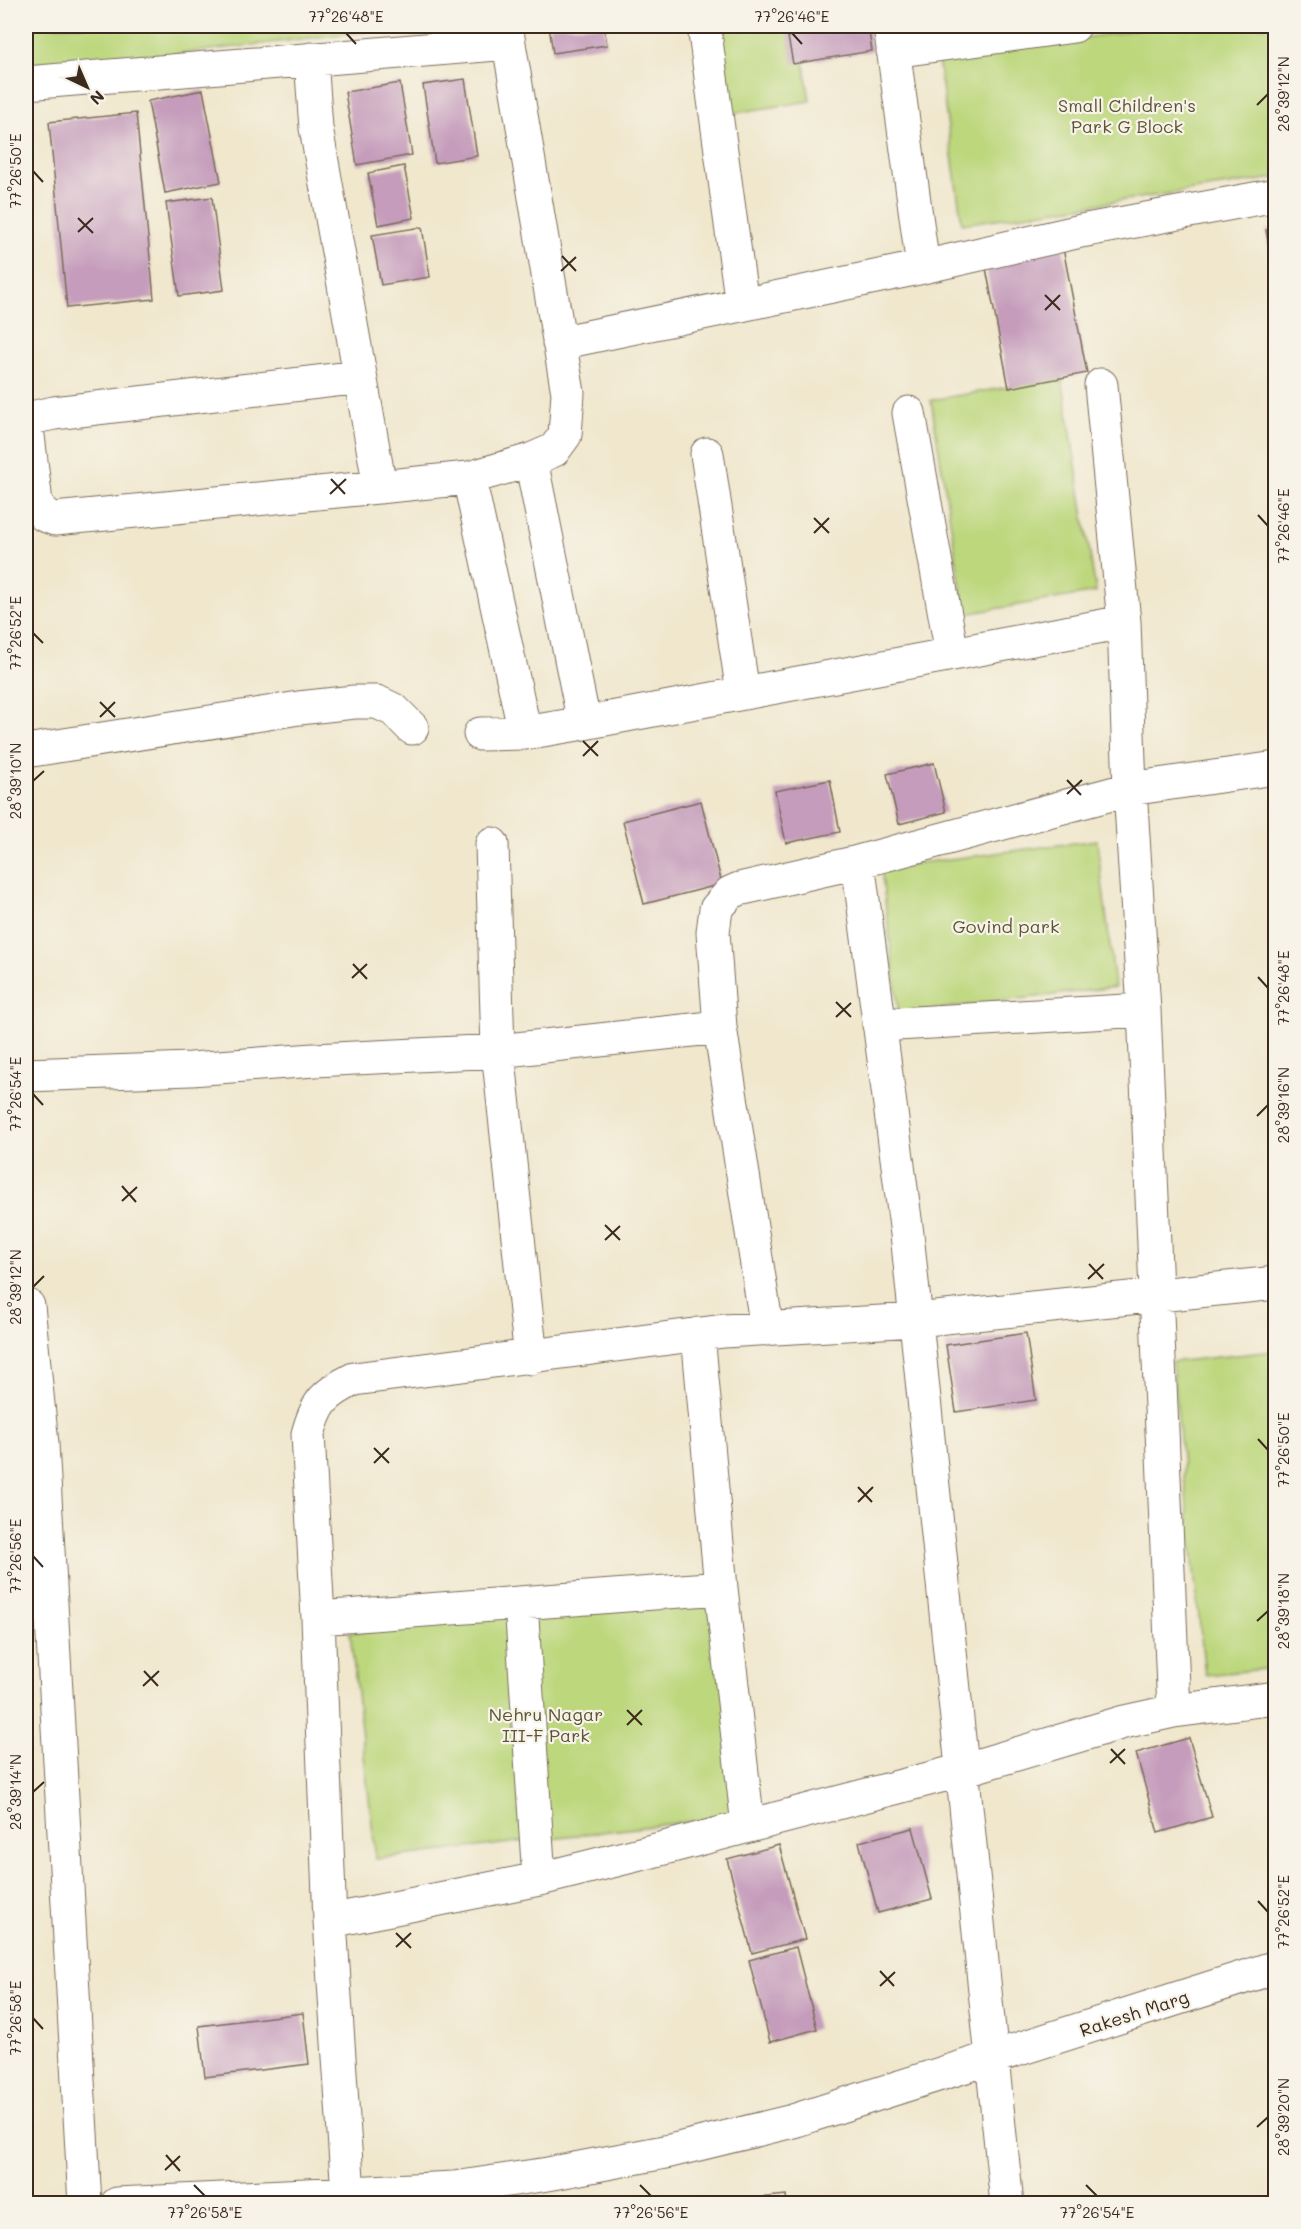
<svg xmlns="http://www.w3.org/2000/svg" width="1301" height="2229" viewBox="0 0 1301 2229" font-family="Mali,sans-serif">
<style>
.green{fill:#bcd77c;stroke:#7c804d;stroke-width:1.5}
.building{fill:#c59cbb}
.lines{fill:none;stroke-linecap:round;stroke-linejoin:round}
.minor-casing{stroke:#7a6c5b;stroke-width:35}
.minor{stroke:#fff;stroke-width:33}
.ticks{fill:none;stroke:#3b2a1e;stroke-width:2}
.labels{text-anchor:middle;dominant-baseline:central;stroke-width:4.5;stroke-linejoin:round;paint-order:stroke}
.park-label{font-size:18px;fill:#5b5536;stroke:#f7f3e8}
.street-label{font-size:18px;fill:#3b2a1e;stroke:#f7f3e8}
.neatline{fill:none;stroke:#3b2a1e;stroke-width:2}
.ticks-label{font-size:15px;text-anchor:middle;fill:#3b2a1e}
</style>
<rect width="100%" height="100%" fill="#f7f3e8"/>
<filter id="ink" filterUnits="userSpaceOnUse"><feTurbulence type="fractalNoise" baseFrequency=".0167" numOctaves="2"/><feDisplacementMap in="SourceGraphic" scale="12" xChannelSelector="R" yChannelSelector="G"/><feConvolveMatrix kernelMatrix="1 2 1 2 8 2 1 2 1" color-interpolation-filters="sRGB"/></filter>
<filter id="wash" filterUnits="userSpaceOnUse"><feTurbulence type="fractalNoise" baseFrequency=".008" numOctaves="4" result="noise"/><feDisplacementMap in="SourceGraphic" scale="24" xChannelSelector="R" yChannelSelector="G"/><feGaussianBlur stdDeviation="1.35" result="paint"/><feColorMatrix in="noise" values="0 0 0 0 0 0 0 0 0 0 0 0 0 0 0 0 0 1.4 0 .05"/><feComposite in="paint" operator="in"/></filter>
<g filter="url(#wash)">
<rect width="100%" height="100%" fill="#f0e7cd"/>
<path class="green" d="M26,26H410L26,72Z
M714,26H798L810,101L728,114Z
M1166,26H1275V178L962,224L938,59Z
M1062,378L1096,592L965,614L931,400Z
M1097,840L1115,987L899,1014L881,868Z
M1275,1351V1668L1205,1675L1172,1362Z
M717,1589L743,1815L376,1859L350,1633Z"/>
<g id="blocks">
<path class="building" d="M549,26H604L607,45L553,53Z
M786,26H868L872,51L793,64Z
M465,79L477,156L435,163L423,85Z
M400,83L412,155L357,165L345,92Z
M203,90L221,182L165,193L148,101Z
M136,113L154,299L67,308L49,122Z
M404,166L414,218L378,225L368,173Z
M212,197L224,290L179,296L166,203Z
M422,227L430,277L381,285L372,235Z
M1276,228V276H1274L1266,230Z
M1063,248L1087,373L1009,388L985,263Z
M934,763L946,812L899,824L887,774Z
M830,780L840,832L786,843L775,791Z
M701,801L722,884L644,904L623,821Z
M1026,1333L1036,1400L956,1412L946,1345Z
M1189,1738L1212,1817L1158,1833L1136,1753Z
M913,1828L932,1899L878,1913L859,1842Z
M779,1845L805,1939L752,1953L727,1859Z
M796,1947L817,2029L770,2042L749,1960Z
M303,2013L309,2064L205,2077L199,2026Z
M786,2195L787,2204H717V2202Z"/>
</g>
</g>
<g filter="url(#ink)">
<use href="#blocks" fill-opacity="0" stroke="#7a6c5b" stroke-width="1.5"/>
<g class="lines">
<g class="minor-casing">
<path id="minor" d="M704,26L742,305
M893,51L1074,26
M311,59L316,128L380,487
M26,83L509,43
M923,267L1081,231L1276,195
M559,343L923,267L890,26
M360,377L54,413L26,419L36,503L44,515L55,519L469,478L531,460L554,450L565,435L568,393L506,26
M1101,385L1124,622L1130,789L1144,1010L1174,1711
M909,413L952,654
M707,454L743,693
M531,460L584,723
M469,478L525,733
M480,734L525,733L584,723L1124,622
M26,751L299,708L354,702H377L394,710L412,728
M492,844L498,1051L531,1358
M858,862L907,1234L1007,2204
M879,1025L1144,1010
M26,1075L191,1069L314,1060L498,1051L720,1027
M28,1306L42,1444L85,2204
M767,1329L720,1027L713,932L716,909L730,893L739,889L858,862L1130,789L1276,768
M698,1334L721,1588L748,1826
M521,1603L539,1879
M318,1618L721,1588
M330,1921L544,1878L676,1845L963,1770L1124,1722L1174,1711L1276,1698
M348,2194L330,1921L318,1618L308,1434C317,1402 324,1394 354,1379L724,1331L916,1320L1276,1283
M117,2204L454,2188L548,2174L670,2151L793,2121L1276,1967"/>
</g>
<use href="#minor" class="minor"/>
</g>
</g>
<path class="ticks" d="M346,33L356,44M792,33L802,44M1257,105L1268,94M33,171L43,182M78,218L93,233M78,232L93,218M562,256L576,271M561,271L576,257M1045,295L1060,310M1045,310L1060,295M331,479L345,494M330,494L346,479M1258,515L1268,526M814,518L829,533M814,533L829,518M33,633L43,643M100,702L115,717M100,717L115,702M583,741L598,756M583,756L598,741M1067,780L1081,795M33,781L44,771M1067,794L1082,780M353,964L367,979M1258,977L1268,988M352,978L367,964M836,1002L851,1017M836,1017L851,1003M33,1094L43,1105M1257,1116L1268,1105M122,1186L136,1202M122,1201L137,1187M605,1225L620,1240M605,1240L620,1226M1089,1264L1103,1279M1088,1279L1104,1264M33,1287L44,1276M1258,1439L1268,1450M374,1448L389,1463M374,1463L389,1448M858,1487L872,1502M858,1502L873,1487M33,1556L43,1567M1257,1621L1268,1611M144,1671L158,1686M143,1686L159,1671M627,1710L642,1725M627,1725L642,1710M1111,1749L1125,1764M1110,1763L1125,1749M33,1792L44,1782M1258,1901L1268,1912M396,1933L411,1948M396,1947L411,1933M880,1971L894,1986M880,1986L895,1972M33,2018L43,2029M1257,2127L1268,2117M166,2155L180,2171M165,2170L180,2156M194,2185L205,2196M640,2185L651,2196M1086,2185L1097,2196"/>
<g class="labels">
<g class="park-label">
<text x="1127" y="105">Small Children's<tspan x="1127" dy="21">Park G Block</tspan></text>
<text x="1006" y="926">Govind park</text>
<text x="546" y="1714">Nehru Nagar<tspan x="546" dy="21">III-F Park</tspan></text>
</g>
<g class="street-label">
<text transform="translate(1134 2013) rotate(-18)">Rakesh Marg</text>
</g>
</g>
<rect width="1301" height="2229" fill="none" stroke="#f7f3e8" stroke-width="66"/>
<g transform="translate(87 87) rotate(136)" stroke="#f7f3e8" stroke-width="4.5" paint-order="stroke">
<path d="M0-4.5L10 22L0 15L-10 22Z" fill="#3b2a1e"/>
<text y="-9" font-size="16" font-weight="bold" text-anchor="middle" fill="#3b2a1e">N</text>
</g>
<rect x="33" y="33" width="1235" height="2163" class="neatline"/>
<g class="ticks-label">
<text x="346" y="22">77°26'48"E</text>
<text x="792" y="22">77°26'46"E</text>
<text transform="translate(1284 94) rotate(-90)" y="5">28°39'12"N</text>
<text transform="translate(16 171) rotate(-90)" y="5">77°26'50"E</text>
<text transform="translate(1284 526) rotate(-90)" y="5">77°26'46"E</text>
<text transform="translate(16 633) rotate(-90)" y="5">77°26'52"E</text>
<text transform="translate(16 781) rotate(-90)" y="5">28°39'10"N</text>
<text transform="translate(1284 988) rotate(-90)" y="5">77°26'48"E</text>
<text transform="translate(16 1094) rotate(-90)" y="5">77°26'54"E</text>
<text transform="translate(1284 1105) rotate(-90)" y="5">28°39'16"N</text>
<text transform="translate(16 1287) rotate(-90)" y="5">28°39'12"N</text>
<text transform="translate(1284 1450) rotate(-90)" y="5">77°26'50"E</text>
<text transform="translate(16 1556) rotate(-90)" y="5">77°26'56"E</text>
<text transform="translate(1284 1611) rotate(-90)" y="5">28°39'18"N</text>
<text transform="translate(16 1792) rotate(-90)" y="5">28°39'14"N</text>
<text transform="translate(1284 1912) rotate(-90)" y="5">77°26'52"E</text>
<text transform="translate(16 2018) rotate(-90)" y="5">77°26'58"E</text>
<text transform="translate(1284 2117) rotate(-90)" y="5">28°39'20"N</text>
<text x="205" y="2218">77°26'58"E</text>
<text x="651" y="2218">77°26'56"E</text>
<text x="1097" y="2218">77°26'54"E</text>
</g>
</svg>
